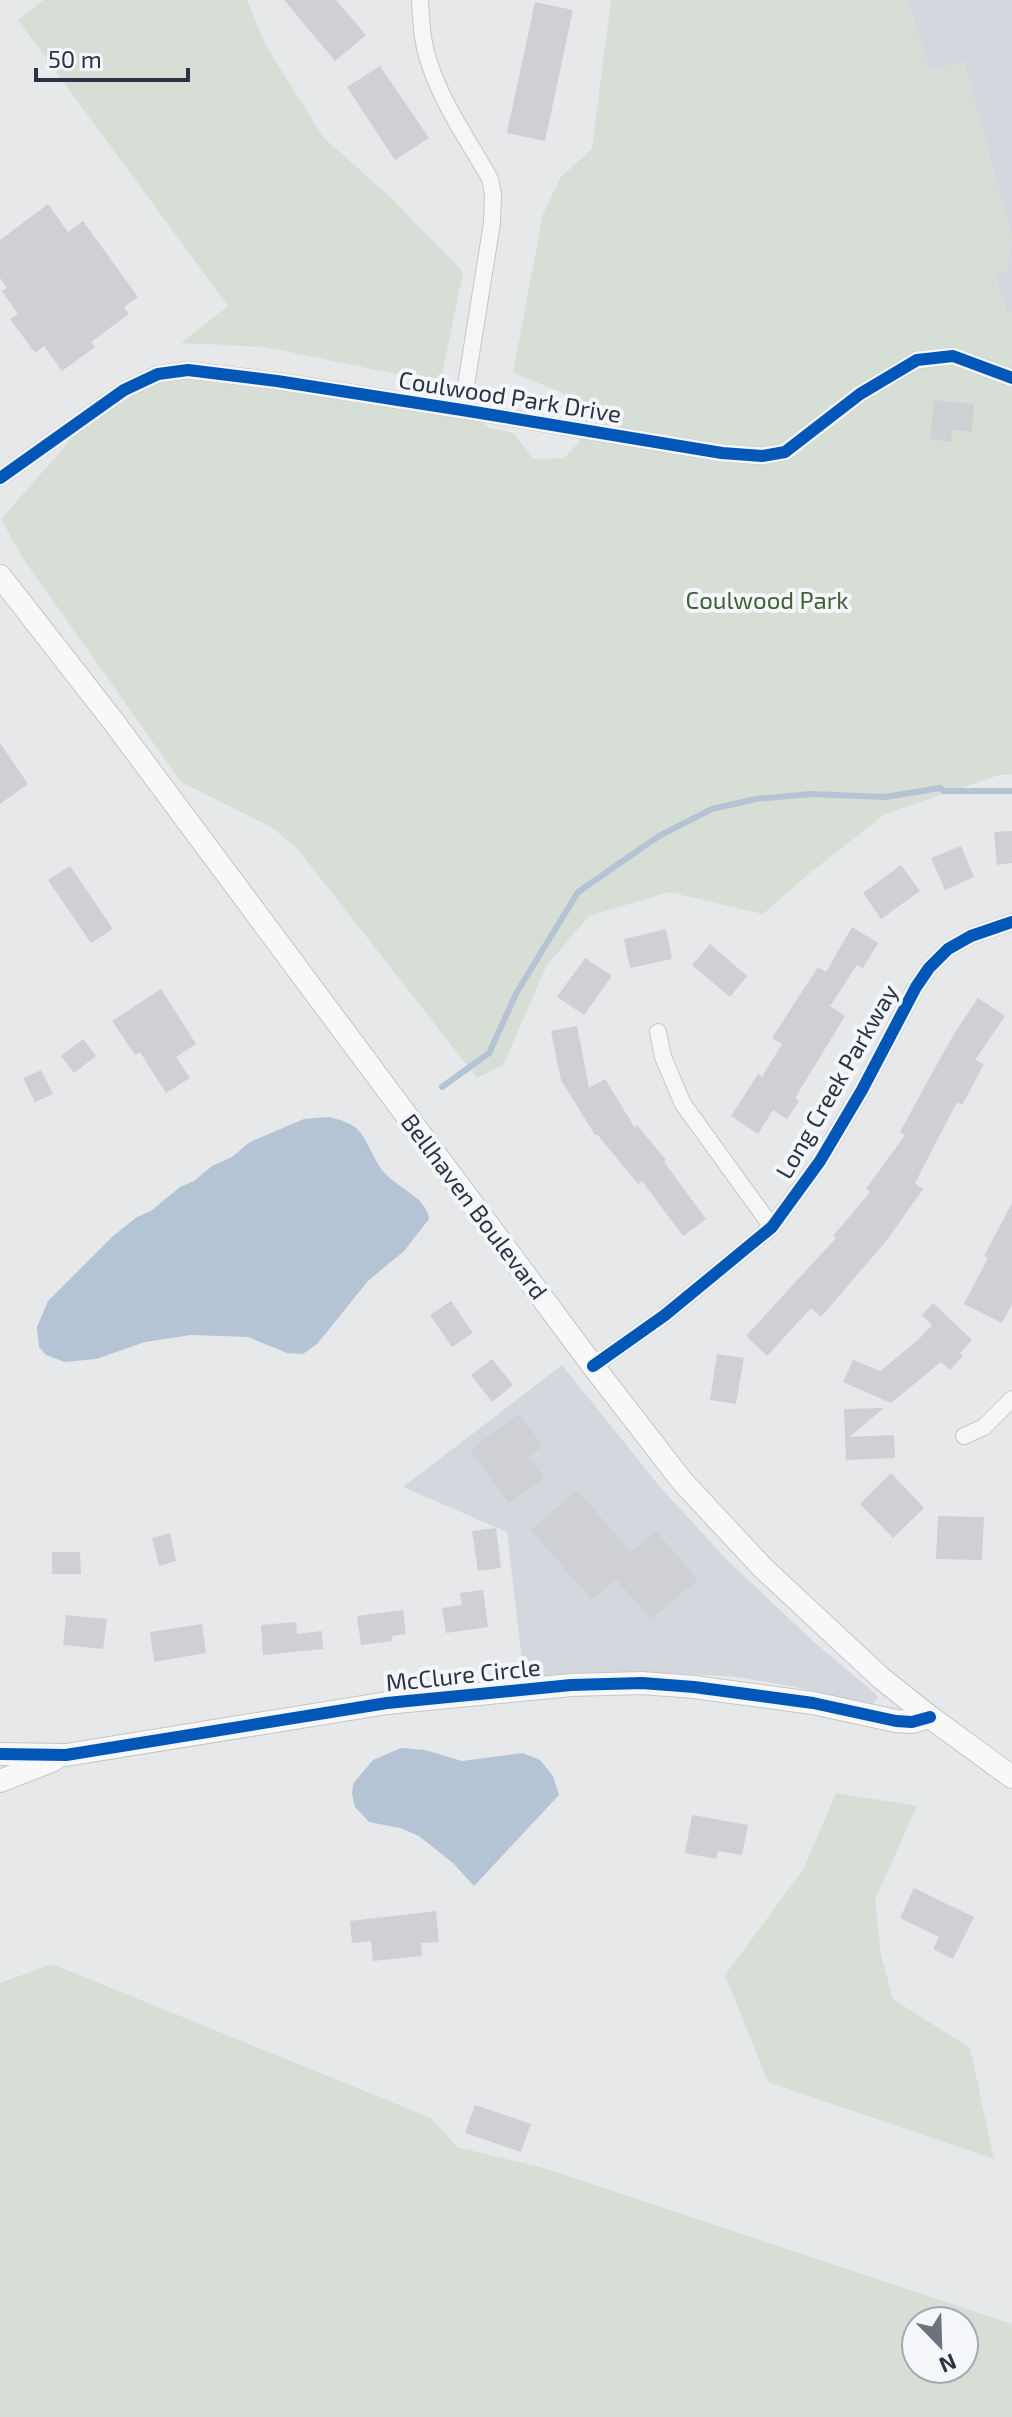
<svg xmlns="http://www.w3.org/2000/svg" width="1012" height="2417" viewBox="0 0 1012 2417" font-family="'Exo 2',sans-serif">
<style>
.built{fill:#d4d7dd}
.green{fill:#d6ded6;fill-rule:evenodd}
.water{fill:#b4c4d5}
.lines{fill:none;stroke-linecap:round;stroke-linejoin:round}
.stream{stroke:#b4c4d5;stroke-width:6}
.building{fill:#ced0d3}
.street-casing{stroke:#c4c6c8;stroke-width:18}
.secondary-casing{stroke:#c4c6c8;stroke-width:24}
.street{stroke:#f5f6f7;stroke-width:16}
.secondary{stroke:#f8f8f8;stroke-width:22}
.cycleway-casing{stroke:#f4f6f9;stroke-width:17}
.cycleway{stroke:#0057b8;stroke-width:12}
.labels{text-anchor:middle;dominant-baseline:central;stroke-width:8;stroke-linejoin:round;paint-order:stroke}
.street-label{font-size:24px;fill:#2b3445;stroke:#f4f6f9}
.park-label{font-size:24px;fill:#3f6138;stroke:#f4f6f9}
</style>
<rect width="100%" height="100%" fill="#e6e8ea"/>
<path class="built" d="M907,0H1012V313L1007,312Z
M562,1365L660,1487L726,1559L815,1643L876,1694L878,1698L874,1703L866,1706L796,1687L737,1677L668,1673L571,1674L524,1677L507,1532L403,1487Z"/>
<path class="green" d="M44,0H247L266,46L323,137L391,198L463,272L442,375L433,380L406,376L265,347L181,343L228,306L18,20Z
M611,0H907L930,71L964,60L1012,237L1007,272L995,276L1007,312L1012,313V775L1002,774L885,814L806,876L763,914L669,892L589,916L547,965L503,1065L477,1078L297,848L271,827L181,782L22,557L1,519L99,408L158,374L462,410L490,428L513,433L534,459L564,458L579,442V409L561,392L513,373L543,214L561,177L592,149Z
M836,1793L917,1806L875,1899L881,1955L893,1999L970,2048L994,2159L768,2082L725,1975L803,1870Z
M52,1964L431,2118L457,2147L547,2169L1012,2324V2417H0V1983ZM916,2321H964V2369H916Z"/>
<path class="water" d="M328,1117C338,1119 348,1122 356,1128C366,1136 374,1160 382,1170C395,1187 427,1197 429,1219L404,1251L368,1281L317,1344L303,1354L287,1353L248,1337L191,1335L145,1342L96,1359L65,1362L46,1355L39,1347L37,1327L48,1301L113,1236L137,1217L151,1211L180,1187L194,1181L212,1166L232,1157L250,1142L304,1119Z
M401,1748L425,1750L462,1761L523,1753L540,1760L553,1776L559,1795L474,1886L453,1863L419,1836L400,1828L369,1822L355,1807L352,1794L353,1784L373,1760Z"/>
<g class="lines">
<path class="stream" d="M442,1087L489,1053L517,992L578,892L659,836L712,809L756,799L810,794L885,797L940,788L944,791H1012"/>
</g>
<path class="building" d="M284,0H336L366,35L335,61Z
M535,2L573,10L545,141L507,133Z
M380,66L429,138L395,160L347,87Z
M48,204L68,232L83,221L138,297L124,307L129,314L91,342L95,347L62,371L44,346L35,353L10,319L18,314L2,291L7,288L0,278V240Z
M934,400L974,404L972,432L952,430L951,442L930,439Z
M0,743L28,784L0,804Z
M1012,831V863L997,865L994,832Z
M961,846L974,877L945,890L931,858Z
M901,865L920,891L881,919L863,893Z
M70,866L113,929L91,943L48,880Z
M852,927L878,943L863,968L857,965L830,1006L845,1016L795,1098L799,1101L787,1119L773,1110L758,1134L731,1116L758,1074L762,1077L782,1044L772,1038L818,967L826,972Z
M666,929L672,959L630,968L624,939Z
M710,944L747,976L730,997L692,965Z
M585,958L612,976L584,1015L557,997Z
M161,989L196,1044L176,1057L190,1078L166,1093L140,1052L135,1055L112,1021Z
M978,998L1005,1016L975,1060L984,1064L962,1105L957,1102L915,1183L923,1189L887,1240L821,1317L811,1308L767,1356L746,1336L836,1238L833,1236L870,1192L866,1189L905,1135L900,1132L915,1104L954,1034Z
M577,1026L589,1088L605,1079L635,1128L637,1125L666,1160L664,1162L706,1219L683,1236L642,1181L638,1184L597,1134L595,1135L561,1080L551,1031Z
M83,1039L96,1056L74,1073L61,1056Z
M41,1070L53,1094L35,1102L23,1078Z
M1012,1203V1304L1002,1323L964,1304L988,1258L984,1256Z
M451,1301L473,1333L452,1347L430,1315Z
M933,1303L972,1340L960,1353L963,1356L950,1370L941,1362L891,1403L843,1382L853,1360L880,1371L918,1340L932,1325L922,1315Z
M717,1354L744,1358L736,1404L710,1400Z
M492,1359L513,1385L492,1402L471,1375Z
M884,1408L849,1437L894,1435L895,1458L846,1460L844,1409Z
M519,1414L543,1446L528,1457L544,1478L509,1503L470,1450Z
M891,1473L924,1508L893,1538L860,1504Z
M577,1490L631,1552L656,1531L698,1580L651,1619L616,1579L592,1600L531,1530Z
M938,1516L984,1517L982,1560L936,1559Z
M496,1528L501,1568L478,1571L472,1531Z
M170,1533L176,1561L159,1566L152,1538Z
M52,1552H80L81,1574H52Z
M483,1590L488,1627L446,1633L442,1608L462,1605L460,1593Z
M403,1610L406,1634L392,1636V1641L361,1645L357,1616Z
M66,1615L107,1619L103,1649L63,1645Z
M296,1622L297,1634L322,1631L323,1649L263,1655L261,1625Z
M202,1624L206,1653L154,1662L150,1632Z
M692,1815L748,1825L742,1855L718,1851L716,1859L685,1853Z
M914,1888L974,1917L953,1959L933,1949L939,1937L900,1918Z
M436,1911L439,1942L421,1943L422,1956L373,1961L371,1941L352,1943L350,1921Z
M475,2105L531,2124L521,2152L465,2133Z"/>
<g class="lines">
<g class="street-casing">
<path id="street" d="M420,0C421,21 422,42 429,62C442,104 469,141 490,179L493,194L492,223L462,410
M0,478L124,390L158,374L188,370L277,381L462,410L722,453L762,456L785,452L860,394L917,360L953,356L1012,378
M658,1032L663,1057L683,1104L772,1227
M593,1366L665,1315L772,1227L820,1161L862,1090L916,987L929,968L948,949L971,936L1012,922
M964,1436L984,1427L1012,1399"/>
</g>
<g class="secondary-casing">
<path id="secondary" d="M0,576L113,721L593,1366L682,1481L763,1568L881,1678L930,1717L1012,1777
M0,1754L66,1755L387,1703L571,1685L642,1683L694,1687L813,1703L896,1721L912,1722L930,1717
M0,1781L54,1760"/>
</g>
<use href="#street" class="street"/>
<use href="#secondary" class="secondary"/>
<g class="cycleway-casing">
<path id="cycleway" d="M0,478L124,390L158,374L188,370L277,381L462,410L722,453L762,456L785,452L860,394L917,360L953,356L1012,378
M593,1366L665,1315L772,1227L820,1161L862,1090L916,987L929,968L948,949L971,936L1012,922
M0,1754L66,1755L387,1703L571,1685L642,1683L694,1687L813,1703L896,1721L912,1722L930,1717"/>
</g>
<use href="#cycleway" class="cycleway"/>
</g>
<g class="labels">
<g class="street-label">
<text transform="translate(510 396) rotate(9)">Coulwood Park Drive</text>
<text transform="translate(836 1081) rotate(-60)">Long Creek Parkway</text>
<text transform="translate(475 1206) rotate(53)">Bellhaven Boulevard</text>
<text transform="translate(463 1674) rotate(-6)">McClure Circle</text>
</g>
<g class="park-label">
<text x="767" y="599">Coulwood Park</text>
</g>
</g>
<g transform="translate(940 2345) rotate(157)"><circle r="38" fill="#f4f6f9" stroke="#a4a8b1" stroke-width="2"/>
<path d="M0-6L14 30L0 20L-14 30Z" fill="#6c737f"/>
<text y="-12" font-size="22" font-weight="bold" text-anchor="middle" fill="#2b3445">N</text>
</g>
<path d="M36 68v12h152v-12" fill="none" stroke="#2b3445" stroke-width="4"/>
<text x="48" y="68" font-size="24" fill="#2b3445" stroke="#f4f6f9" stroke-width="6" paint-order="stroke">50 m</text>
</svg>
